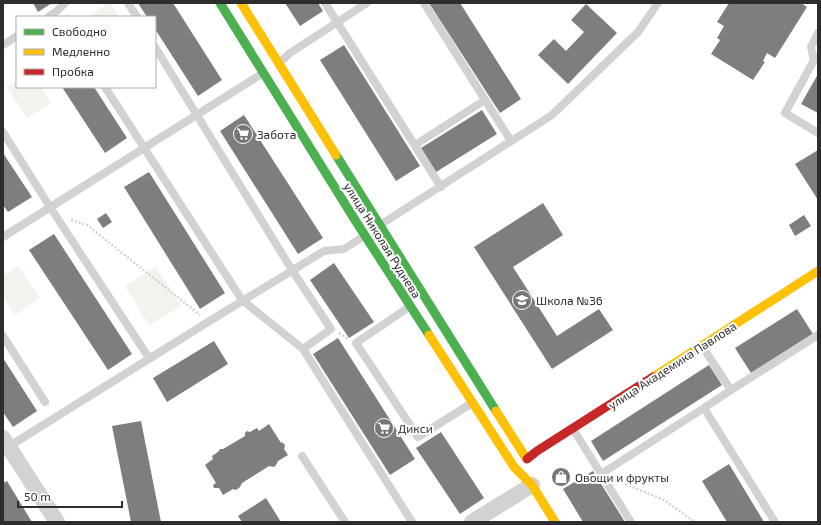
<svg xmlns="http://www.w3.org/2000/svg" width="821" height="525" viewBox="0 0 821 525" font-family="'Exo 2',sans-serif">
<style>
.green{fill:#f1f3ec}
.building{fill:#7e7e7e}
.lines{fill:none;stroke-linecap:round;stroke-linejoin:round}
.path{stroke:#d2d2d2;stroke-width:2.5;stroke-dasharray:2 2;stroke-linecap:butt}
.lane{stroke:#d2d2d2;stroke-width:8}
.street{stroke:#d2d2d2;stroke-width:16}
.fast{stroke:#4caf50;stroke-width:9}
.slow{stroke:#ffc107;stroke-width:9}
.jam{stroke:#c62828;stroke-width:9}
.labels{text-anchor:middle;dominant-baseline:central;stroke-width:4;stroke-linejoin:round;paint-order:stroke}
.poi-label{font-size:12px;fill:#2d2d2d;stroke:#fff;text-anchor:start}
.street-label{font-size:12px;fill:#2d2d2d;stroke:#fff}
</style>
<rect width="100%" height="100%" fill="#fff"/>
<path class="green" d="M109,3H110L119,17H87Z
M17,81V87H40L51,103L27,118L7,87Z
M18,266L40,298L15,315L3,296V276Z
M156,267L181,306L149,325L125,286Z"/>
<path class="building" d="M33,3H52L38,12Z
M138,3H173L222,80L198,96L155,29V17H147Z
M285,3H318L323,11L300,26Z
M429,3H460L521,99L500,113Z
M729,3H801L807,7L775,58L767,53L763,61L765,62L753,80L711,54L720,40L717,38L724,26L717,22Z
M586,4L617,33L568,84L538,55L554,39L566,51L584,32L571,20Z
M344,45L420,166L396,181L320,60Z
M818,74V113L801,104Z
M62,87H94L127,138L105,153Z
M482,110L497,134L436,172L421,148Z
M244,115L323,238L298,254L220,131Z
M818,150V200L795,164Z
M3,153L32,197L8,212L3,205Z
M149,172L225,293L200,309L124,187Z
M543,203L563,235L513,267L557,336L599,309L613,330L552,369L474,247Z
M106,213L112,222L103,228L97,219Z
M804,215L811,226L795,236L789,225Z
M54,234L132,354L108,370L29,250Z
M334,263L374,322L349,338L310,280Z
M797,309L813,334L751,373L735,348Z
M338,338L415,459L390,475L313,354Z
M214,341L228,364L167,402L153,378Z
M3,358L37,411L13,427L3,412Z
M709,365L722,385L603,461L591,441Z
M141,421L161,522H131L112,426Z
M269,424L281,443L282,442L285,445L284,449L288,455L278,461L276,465L274,467L269,466L242,483L240,487L236,490L233,489L223,495L219,488H214L213,485L216,483L205,465L213,459L212,456L218,452L220,449H223L245,436V433L247,431L250,432L257,428L259,431Z
M441,432L484,498L460,514L416,448Z
M729,464L764,522H727L702,481Z
M561,470L567,480L560,483L555,474Z
M593,471L625,522H583L563,489Z
M7,481L32,522H3V483Z
M266,498L281,522H242L238,516Z"/>
<g class="lines">
<path class="path" d="M71,220L87,225L200,315
M339,333L348,339
M618,481L664,500L695,522"/>
<path class="lane" d="M128,3L137,17
M325,3L441,187
M424,3L511,141
M48,17L57,11L65,3
M818,33L811,47L814,60L785,113L818,133
M3,45L17,36
M155,47L292,270L331,329L303,349L412,522
M279,63L290,53L367,3
M105,87L242,300L303,349
M3,132L50,207L149,358
M415,145L485,100
M380,225L552,115L638,32L658,3
M3,237L263,73
M409,307L356,343L418,437L472,403
M3,336L45,402
M702,346L731,390L818,335
M731,390L704,408L775,522
M573,429L631,522
M8,447L208,322L324,251L344,249L364,236
M302,456L345,522
M601,474L704,408"/>
<path class="street" d="M3,438L57,522
M472,522L532,485"/>
<path class="fast" d="M220,3L355,220L429,335
M336,155L496,411"/>
<path class="slow" d="M241,3L336,155
M429,335L514,467L532,485L555,522
M653,377L818,271
M496,411L526,458"/>
<path class="jam" d="M527,459L537,451L653,377"/>
</g>
<defs>
<g id="supermarket-disc" transform="scale(1)"><circle r="9.5" fill="#767676" stroke="#fff"/><path d="M-6-5.5h2.5l.6 2H6L4.5 2H-2.5L-4.4-4H-6ZM-1.5 3.2a1.3 1.3 0 1 0 .1 0ZM3 3.2a1.3 1.3 0 1 0 .1 0Z" fill="#fff"/></g>
<g id="school-disc" transform="scale(1)"><circle r="9.5" fill="#767676" stroke="#fff"/><path d="M0-5L7-2L0 1L-7-2ZM-4 1L0 2.5L4 1V4Q0 6-4 4Z" fill="#fff"/></g>
<g id="shop-disc" transform="scale(1)"><circle r="9.5" fill="#767676" stroke="#fff"/><path d="M-5-2.5h2.3a2.7 3.5 0 0 1 5.4 0H5L5.5 6h-11ZM-1.5-2.5h3a1.5 2.3 0 0 0-3 0Z" fill="#fff"/></g>
</defs>
<g fill-rule="evenodd">
<use href="#supermarket-disc" x="243" y="134"/>
<use href="#school-disc" x="522" y="300"/>
<use href="#supermarket-disc" x="384" y="428"/>
<use href="#shop-disc" x="561" y="477"/>
</g>
<g class="labels">
<g class="poi-label">
<text x="257" y="134">Забота</text>
<text x="536" y="300">Школа №36</text>
<text x="398" y="428">Дикси</text>
<text x="575" y="477">Овощи и фрукты</text>
</g>
<g class="street-label">
<text transform="translate(383 240) rotate(58)">улица Николая Руднева</text>
<text transform="translate(672 365) rotate(-33)">улица Академика Павлова</text>
</g>
</g>
<rect width="821" height="525" fill="none" stroke="#2d2d2d" stroke-width="8"/>
<rect x="16" y="16" width="140" height="72" fill="#ffffff" stroke="#ababab"/>
<rect x="24" y="29" width="20" height="6" fill="#4caf50" stroke="#ababab"/>
<text x="52" y="36" font-size="12" fill="#2d2d2d">Свободно</text>
<rect x="24" y="49" width="20" height="6" fill="#ffc107" stroke="#ababab"/>
<text x="52" y="56" font-size="12" fill="#2d2d2d">Медленно</text>
<rect x="24" y="69" width="20" height="6" fill="#c62828" stroke="#ababab"/>
<text x="52" y="76" font-size="12" fill="#2d2d2d">Пробка</text>
<path d="M18 501v6h104v-6" fill="none" stroke="#2d2d2d" stroke-width="2"/>
<text x="24" y="501" font-size="12" fill="#2d2d2d" stroke="#ffffff" stroke-width="3" paint-order="stroke">50 m</text>
</svg>
